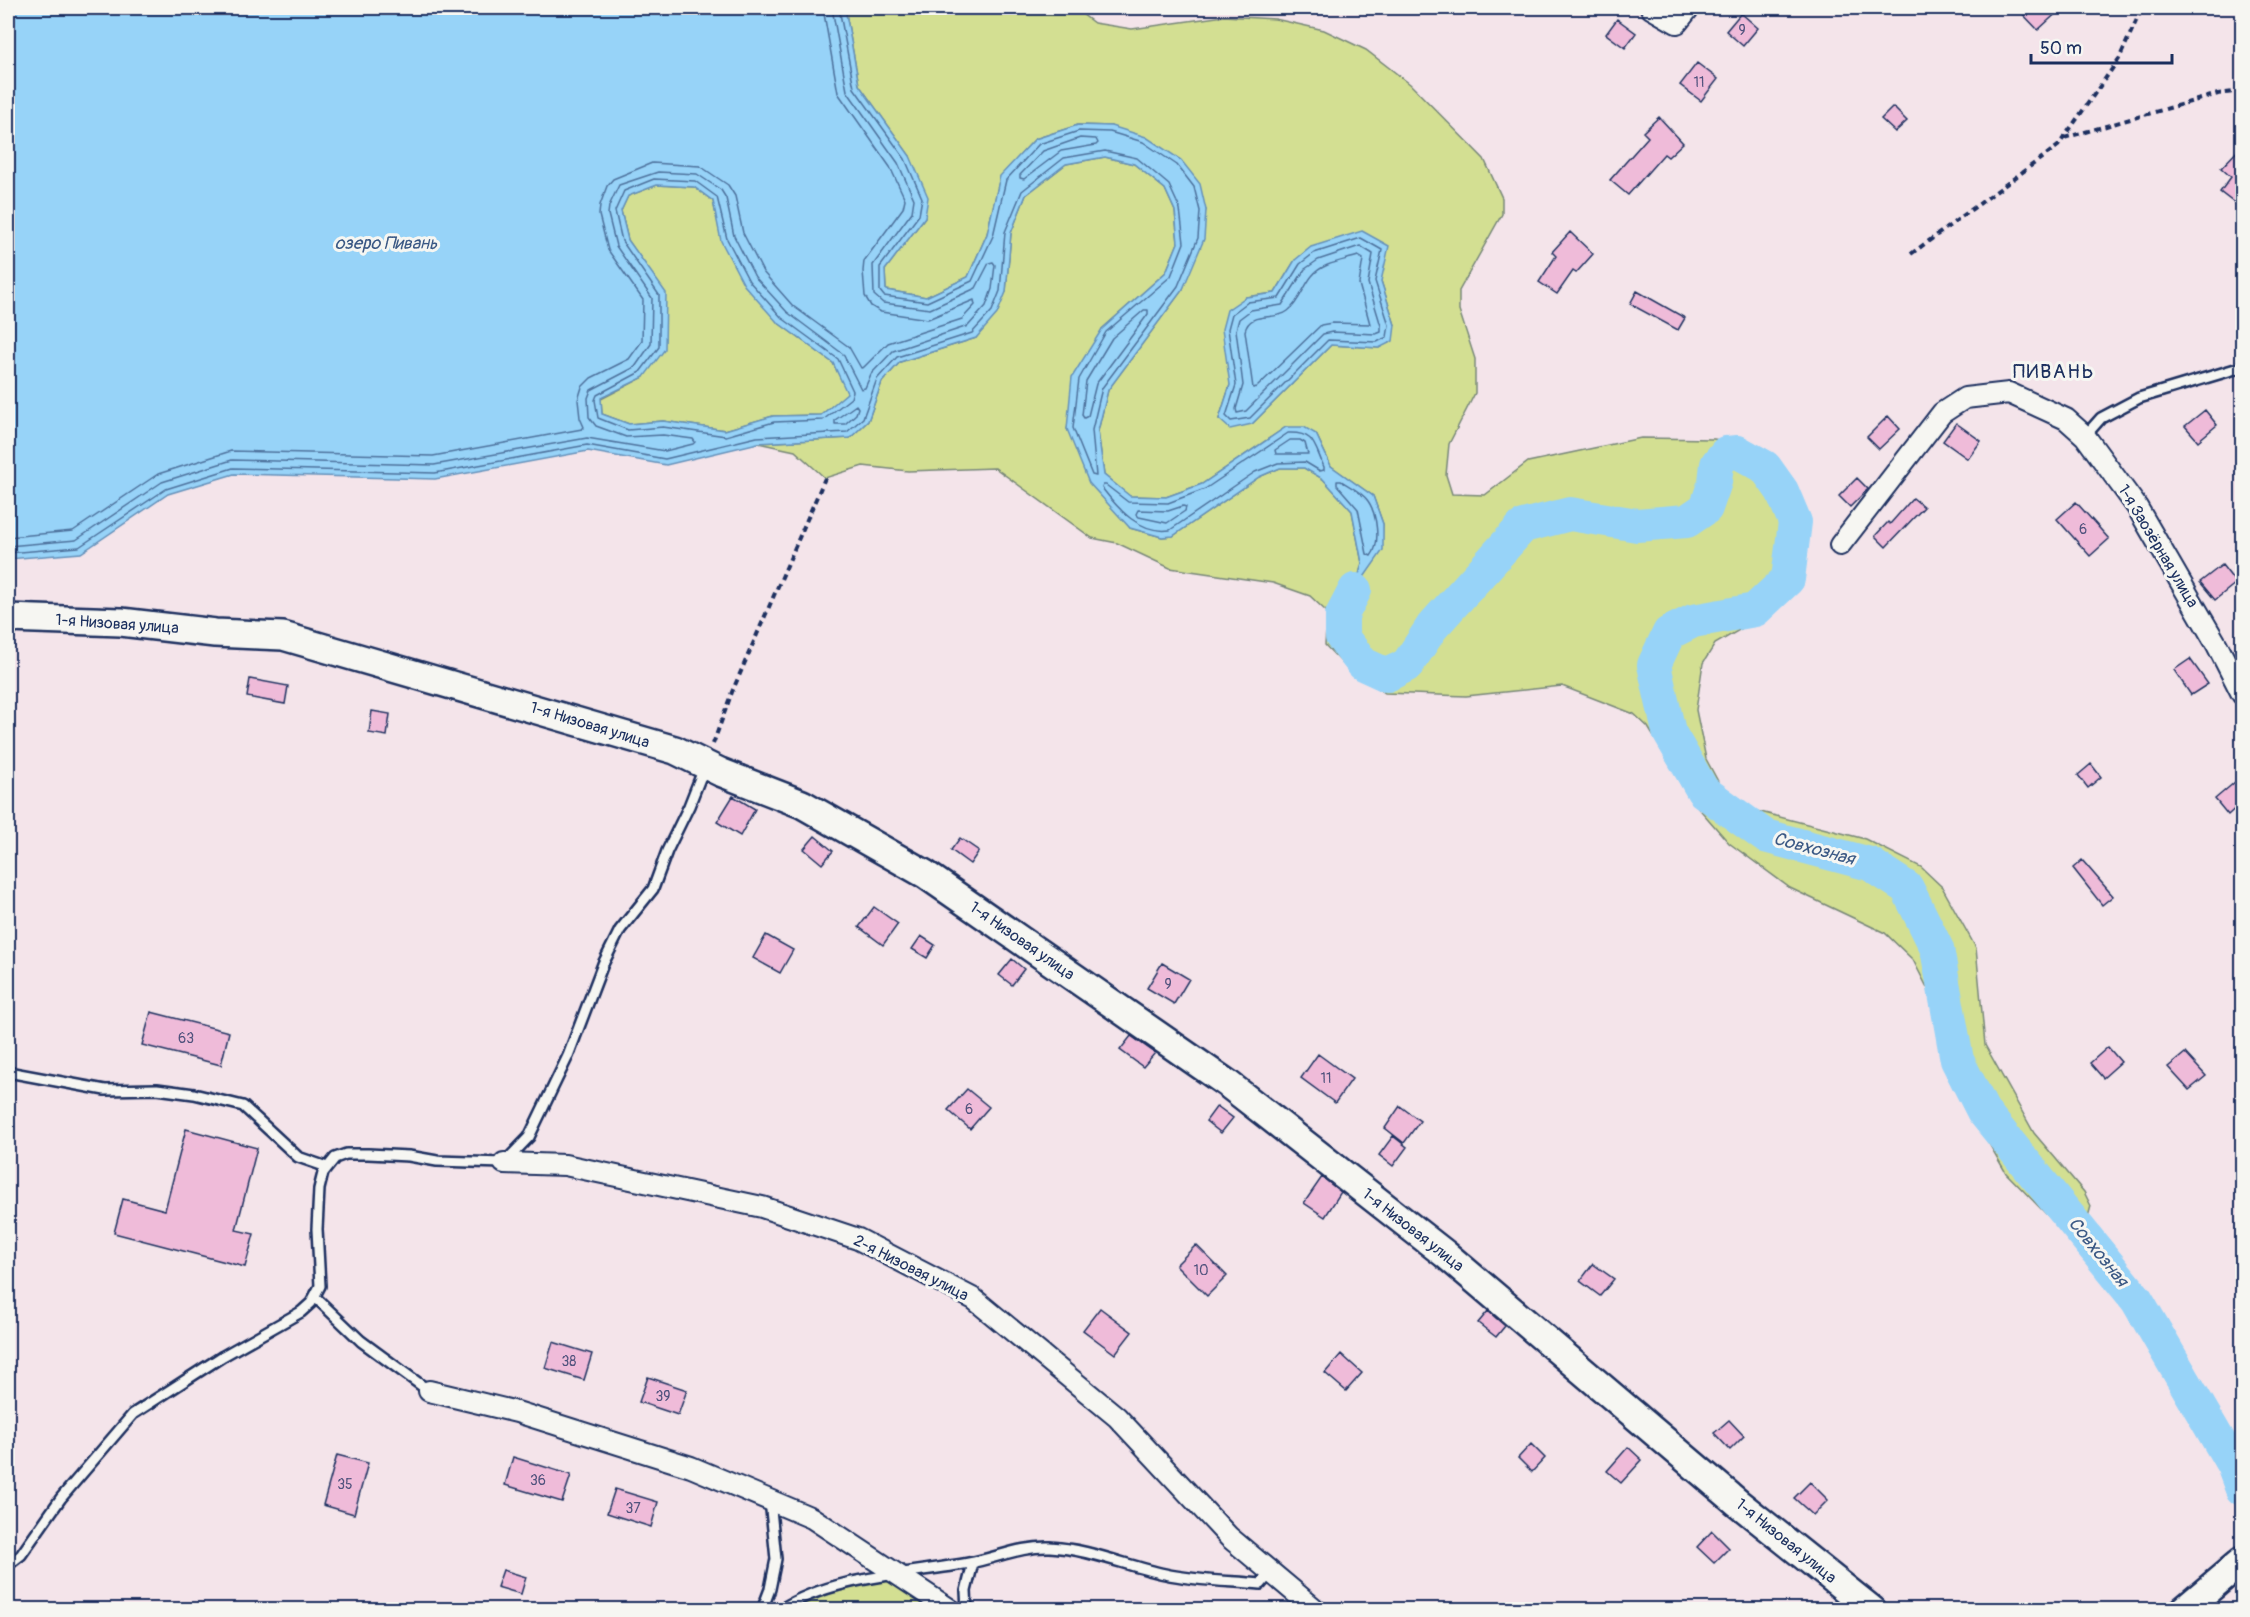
<svg xmlns="http://www.w3.org/2000/svg" width="2250" height="1617" viewBox="0 0 2250 1617" font-family="Pangolin,sans-serif">
<style>
.green{fill:#d3df92;stroke:#778778;stroke-width:1.5;fill-rule:evenodd}
.water{fill:#97d3f8;stroke:#6591ba;stroke-width:1.5;fill-rule:evenodd}
.lines{fill:none;stroke-linecap:round;stroke-linejoin:round}
.shore{stroke:#4d719c;stroke-width:1.5}
.river{stroke:#97d3f8;stroke-width:34}
.building{fill:#efbbd9;stroke:#1b2f5e;stroke-width:1.5}
.lane-casing{stroke:#1b2f5e;stroke-width:14}
.street-casing{stroke:#1b2f5e;stroke-width:24}
.secondary-casing{stroke:#1b2f5e;stroke-width:32}
.path{stroke:#1b2f5e;stroke-width:4;stroke-dasharray:6 4.5;stroke-linecap:butt}
.lane{stroke:#f6f6f2;stroke-width:9}
.street{stroke:#f6f6f2;stroke-width:20}
.secondary{stroke:#f6f6f2;stroke-width:27}
.labels{text-anchor:middle;dominant-baseline:central;stroke-width:6;stroke-linejoin:round;paint-order:stroke}
.number-label{font-size:14px;fill:#50527d}
.street-label{font-size:16px;fill:#1b2f5e;stroke:#f6f6f2}
.water-label{font-size:18px;font-style:italic;fill:#3a5884;stroke:#f6f6f2}
.quarter-label{font-size:20px;letter-spacing:1.5px;fill:#1b2f5e;stroke:#f6f6f2}
</style>
<rect width="100%" height="100%" fill="#f4e4ea"/>
<filter id="ink" filterUnits="userSpaceOnUse"><feTurbulence type="fractalNoise" baseFrequency=".0167" numOctaves="2"/><feDisplacementMap in="SourceGraphic" scale="12" xChannelSelector="R" yChannelSelector="G"/><feConvolveMatrix kernelMatrix="1 2 1 2 8 2 1 2 1" color-interpolation-filters="sRGB"/></filter>
<g filter="url(#ink)">
<path class="green" d="M845,8H1074L1094,23L1132,29L1224,16L1275,19L1324,30L1366,50L1410,84L1484,159L1502,198V214L1459,291V310L1475,359V393L1449,444L1446,475L1452,494L1485,495L1528,462L1641,438L1714,439L1761,448L1791,489L1800,527L1796,583L1767,614L1715,644L1703,663L1696,710L1706,759L1720,785L1749,809L1865,839L1921,867L1942,887L1976,948L1985,1045L2034,1133L2084,1192L2091,1206L2088,1217L2075,1226L2053,1221L2006,1173L1974,1118L1951,1064L1936,1005L1913,960L1885,933L1790,888L1729,843L1689,797L1648,727L1634,714L1562,686L1466,696L1385,693L1344,665L1325,645L1327,612L1310,596L1273,583L1170,568L1117,543L1092,538L995,468L908,471L863,466L825,478L795,451L758,443L850,438L868,421L882,382L900,362L976,338L1006,292L1011,233L1026,195L1066,164L1105,157L1134,164L1165,189L1175,211L1178,243L1166,272L1102,329L1067,429L1130,528L1162,537L1173,536L1259,477L1280,468H1304L1323,479L1352,511L1362,563L1356,588L1382,550L1383,524L1373,496L1331,466L1316,434L1286,427L1202,484L1166,497L1129,496L1104,475L1098,431L1108,390L1183,289L1206,210L1111,126L1078,125L1035,139L1000,177L987,234L968,277L926,297L886,290L885,270L925,217L910,156L859,85ZM1295,260L1381,281L1395,325L1379,348L1331,345L1252,424L1219,419L1230,385L1246,297L1275,293Z
M657,185L694,187L713,201L722,241L777,322L833,363L848,393L821,415L773,416L725,430L663,421L629,424L602,414L601,399L644,377L665,293L628,240L621,211L628,196Z
M900,1575L951,1610H780L794,1601Z"/>
<path class="water" d="M8,8H845L859,85L910,156L928,197L925,217L885,270L886,290L926,297L968,277L987,234L1000,176L1035,139L1078,125L1111,126L1146,137L1181,160L1200,184L1206,210L1204,239L1183,289L1108,390L1098,431L1104,475L1130,496L1166,497L1202,484L1286,427H1304L1316,434L1331,466L1373,496L1383,524V550L1355,590L1362,563L1352,511L1323,479L1304,468H1280L1259,477L1173,536L1162,537L1130,528L1089,483L1067,429L1072,377L1102,329L1166,272L1178,243L1175,211L1165,189L1134,164L1105,157L1066,164L1026,195L1011,233L1006,292L997,314L976,338L900,362L882,382L868,421L850,438L758,443L666,465L588,451L435,479L234,474L168,494L81,553L8,559ZM657,185L694,187L713,201L721,241L744,285L777,322L833,363L847,393L821,415L773,416L725,430L663,421L629,424L602,414L601,398L644,377L665,349L666,293L628,240L621,211L628,196Z
M1362,231L1389,246L1381,281L1395,325L1393,341L1379,348L1331,345L1252,424L1230,429L1219,419L1230,385L1222,329L1227,310L1246,297L1275,293L1295,260L1311,247Z"/>
<g class="lines">
<path class="shore" d="M1080,138L1096,139L1098,143L1096,145L1061,151L1024,179L1020,178V175L1043,151Z
M654,179L695,181L717,197L727,239L749,281L782,318L838,359L853,391L851,398L823,420L774,422L726,436L663,427L628,430L598,418L595,400L597,395L640,372L659,347V295L622,241L615,211L624,191Z
M1361,238L1382,250L1375,281L1389,325L1387,337L1377,342L1328,340L1250,418L1231,421L1226,416L1236,385L1228,329L1232,314L1248,302L1279,298L1300,264L1314,253Z
M1360,246L1373,254L1368,283L1381,326V332L1376,334L1332,332L1323,334L1246,411L1237,413L1236,409L1243,385L1236,330L1239,319L1251,310L1282,305L1305,269L1318,260Z
M1358,256L1363,259L1359,284L1370,324L1332,323L1321,325L1257,387L1253,388L1245,331C1250,310 1274,322 1288,311C1299,303 1303,287 1312,276C1322,263 1343,261 1358,256Z
M1144,310H1148V314L1096,384L1088,416L1084,418L1082,415L1086,381L1112,338Z
M856,405L858,408L856,414L845,424H835V420Z
M1288,433C1315,432 1314,445 1324,467V470L1320,471L1305,462L1278,463L1255,472L1170,530C1140,534 1119,510 1102,488L1103,485H1106L1128,502L1168,503L1205,489Z
M1290,440H1300L1305,443L1308,454H1276L1275,450Z
M1337,481H1341C1349,486 1363,493 1368,501C1377,514 1381,544 1371,556L1367,554L1358,509L1337,485Z
M1183,506L1186,507L1185,511L1167,523L1139,517L1136,514L1138,510L1168,511Z
M8,537L73,531L158,474L231,451L433,456L582,429L584,427L580,418L578,400L582,387L591,378L629,359L642,341L643,300L608,250L599,215L600,205L607,186L613,179L652,163L700,166L728,185L735,196L743,233L763,272L793,306L849,347L861,368L864,367L888,343L962,319L975,305L974,300L928,319L881,312L871,306L865,296L863,271L864,261L903,208L905,199L890,167L838,93L823,8
M8,546L76,540L162,482L232,460L434,465L587,438L665,451L693,444L695,442L693,439L663,435L626,437L596,426L589,417L588,398L591,390L635,367L651,344L652,298L616,246L608,214L609,206L619,185L658,172L697,174L721,190L726,198L734,236L755,277L787,312L843,354L861,389L865,388L871,374L893,351L968,326L986,306L992,289L995,265L993,262L989,263L976,288L930,309L883,303L874,295L873,265L912,212L914,199L898,163L847,91L832,8
M8,553L79,547L166,489L233,468L435,473L587,445L665,459L757,437L847,432L863,418L877,379L897,357L972,333L992,311L1000,291L1005,232L1022,191L1064,158L1105,151L1137,158L1169,185L1180,209L1184,243L1171,276L1106,332L1079,379L1073,428L1092,475L1096,476L1092,430L1102,388L1178,286L1198,238L1200,211L1194,187L1177,165L1143,142L1110,132L1079,131L1039,144L1006,180L993,236L972,281L927,302L884,296L880,291V267L919,215L922,198L905,159L854,88L839,8"/>
<path class="river" d="M1355,590L1342,615V637L1363,664L1387,675L1407,665L1432,627L1523,526L1570,514L1637,525L1687,521L1706,508L1715,482L1717,464L1726,453L1738,452L1765,467L1782,491L1795,522L1788,579L1755,610L1693,621L1669,633L1654,665L1669,732L1703,791L1765,836L1870,864L1907,888L1937,949L1957,1060L1983,1111L2137,1300L2233,1465L2242,1489"/>
</g>
<path class="building" d="M2017,8H2062L2038,30Z
M1741,13L1758,28L1743,46L1726,31Z
M1617,19L1636,33L1625,48L1606,34Z
M1697,63L1718,79L1701,101L1680,85Z
M1893,107L1907,121L1895,132L1881,119Z
M1659,117L1683,143L1668,157L1664,154L1628,195L1610,180L1648,137L1643,132Z
M2242,146V209L2220,192L2231,177L2221,168Z
M1570,232L1593,254L1576,273L1573,271L1557,294L1539,282L1556,256L1552,252Z
M1637,291L1685,318L1678,330L1630,304Z
M2205,410L2217,425L2198,441L2185,426Z
M1888,416L1900,429L1879,449L1867,437Z
M1956,423L1981,441L1968,459L1943,441Z
M1857,478L1868,489L1850,507L1839,496Z
M1913,498L1924,507L1886,547L1875,536L1888,522L1890,524Z
M2076,502L2109,539L2090,556L2057,519Z
M2222,565L2236,583L2215,600L2200,582Z
M2190,659L2208,684L2191,695L2174,670Z
M250,679L288,686L285,704L247,697Z
M372,711L390,714L387,736L369,733Z
M2091,764L2101,777L2088,788L2078,775Z
M2242,776V802L2228,815L2215,799Z
M733,796L755,809L740,836L717,822Z
M815,836L833,851L822,864L804,849Z
M960,838L979,851L970,864L951,850Z
M2082,860L2113,896L2102,905L2073,868Z
M874,907L898,924L883,945L859,927Z
M766,935L793,950L780,973L753,958Z
M921,936L935,945L927,958L912,949Z
M1012,959L1024,969L1012,985L999,975Z
M1162,963L1189,979L1174,1004L1147,988Z
M151,1012L229,1032L221,1065L142,1045Z
M1131,1036L1155,1053L1143,1067L1120,1050Z
M2108,1047L2121,1062L2103,1078L2090,1063Z
M2185,1053L2206,1076L2189,1090L2168,1067Z
M1318,1054L1352,1079L1335,1103L1301,1078Z
M967,1089L989,1107L970,1129L948,1110Z
M1217,1106L1233,1118L1221,1133L1206,1121Z
M1400,1106L1420,1121L1404,1143L1385,1128Z
M186,1129L257,1148L236,1230L254,1234L245,1267L114,1233L123,1199L165,1210Z
M1393,1136L1407,1147L1393,1166L1379,1155Z
M1322,1177L1341,1192L1325,1217L1304,1203Z
M1196,1245L1227,1276L1207,1296L1176,1265Z
M1593,1264L1614,1279L1600,1296L1580,1281Z
M1100,1308L1132,1332L1115,1354L1083,1330Z
M1488,1311L1505,1326L1496,1337L1478,1323Z
M553,1342L592,1354L584,1380L545,1368Z
M1341,1354L1362,1373L1346,1391L1325,1373Z
M648,1377L687,1390L678,1415L639,1402Z
M1729,1420L1744,1436L1730,1450L1714,1433Z
M1531,1444L1545,1458L1532,1472L1518,1458Z
M1628,1447L1642,1460L1621,1483L1607,1471Z
M337,1455L368,1463L354,1514L323,1505Z
M513,1457L571,1475L562,1502L505,1485Z
M1810,1482L1828,1500L1813,1515L1794,1498Z
M615,1489L658,1502L651,1527L607,1513Z
M1712,1531L1729,1548L1714,1563L1697,1547Z
M503,1570L526,1577L521,1594L497,1587Z"/>
<g class="lines">
<g class="lane-casing">
<path id="lane" d="M2085,436L2101,418L2139,398L2242,367
M8,1072L105,1090L157,1089L194,1094L243,1106L298,1157L327,1167
M315,1297L361,1341L429,1391
M8,1565L21,1555L61,1498L133,1414L223,1356L301,1312L311,1303L320,1286L317,1229L319,1189L323,1173L335,1158L346,1154H368L409,1156L437,1161L504,1163L529,1137L568,1056L603,964L620,930L653,889L667,851L689,806L704,768
M762,1610L770,1589L776,1559L770,1500
M780,1610C832,1576 910,1574 969,1563C996,1558 1022,1546 1050,1547C1089,1549 1127,1566 1165,1574C1196,1581 1229,1581 1261,1584L1271,1572
M967,1610L966,1591L973,1563"/>
</g>
<g class="street-casing">
<path id="street" d="M1651,8L1677,23L1689,8
M1840,545L1942,413L1965,398L2009,393L2066,419L2085,436L2137,507L2217,645L2242,694
M504,1163L565,1165L762,1207L858,1239L974,1299L1117,1417L1229,1537L1316,1610
M429,1391L517,1412L691,1467L812,1518L951,1610"/>
</g>
<g class="secondary-casing">
<path id="secondary" d="M8,618L121,622L215,633L283,636L675,750L720,772L802,804L925,874L1228,1084L1445,1254L1738,1503L1872,1610
M2184,1610L2242,1561"/>
</g>
<path class="path" d="M2064,138L2218,94L2242,91
M1911,254L2058,146L2119,59L2142,8
M713,744L732,692L825,478"/>
<use href="#lane" class="lane"/>
<use href="#street" class="street"/>
<use href="#secondary" class="secondary"/>
</g>
</g>
<g class="labels">
<g class="number-label">
<text x="1742" y="30">9</text>
<text x="1699" y="82">11</text>
<text x="2083" y="529">6</text>
<text x="1168" y="984">9</text>
<text x="186" y="1038">63</text>
<text x="1326" y="1078">11</text>
<text x="969" y="1109">6</text>
<text x="1201" y="1270">10</text>
<text x="569" y="1361">38</text>
<text x="663" y="1396">39</text>
<text x="538" y="1480">36</text>
<text x="345" y="1484">35</text>
<text x="633" y="1508">37</text>
</g>
<g class="street-label">
<text transform="translate(2158 546) rotate(59)">1-я Заозёрная улица</text>
<text transform="translate(117 624) rotate(4)">1-я Низовая улица</text>
<text transform="translate(590 725) rotate(17)">1-я Низовая улица</text>
<text transform="translate(1022 941) rotate(35)">1-я Низовая улица</text>
<text transform="translate(1413 1230) rotate(38)">1-я Низовая улица</text>
<text transform="translate(911 1268) rotate(27)">2-я Низовая улица</text>
<text transform="translate(1786 1541) rotate(39)">1-я Низовая улица</text>
</g>
<g class="water-label">
<text x="386" y="243">озеро Пивань</text>
<text transform="translate(1814 849) rotate(15)">Совхозная</text>
<text transform="translate(2098 1252) rotate(51)">Совхозная</text>
</g>
<g class="quarter-label">
<text x="2054" y="371">ПИВАНЬ</text>
</g>
</g>
<rect width="2250" height="1617" fill="none" stroke="#f6f6f2" stroke-width="30"/>
<rect x="15" y="15" width="2220" height="1587" fill="none" stroke="#1b2f5e" stroke-width="2" filter="url(#ink)"/>
<path d="M2031 54v9h141v-9" fill="none" stroke="#1b2f5e" stroke-width="3"/>
<text x="2040" y="54" font-size="18" fill="#1b2f5e" stroke="#f6f6f2" stroke-width="4.5" paint-order="stroke">50 m</text>
</svg>
